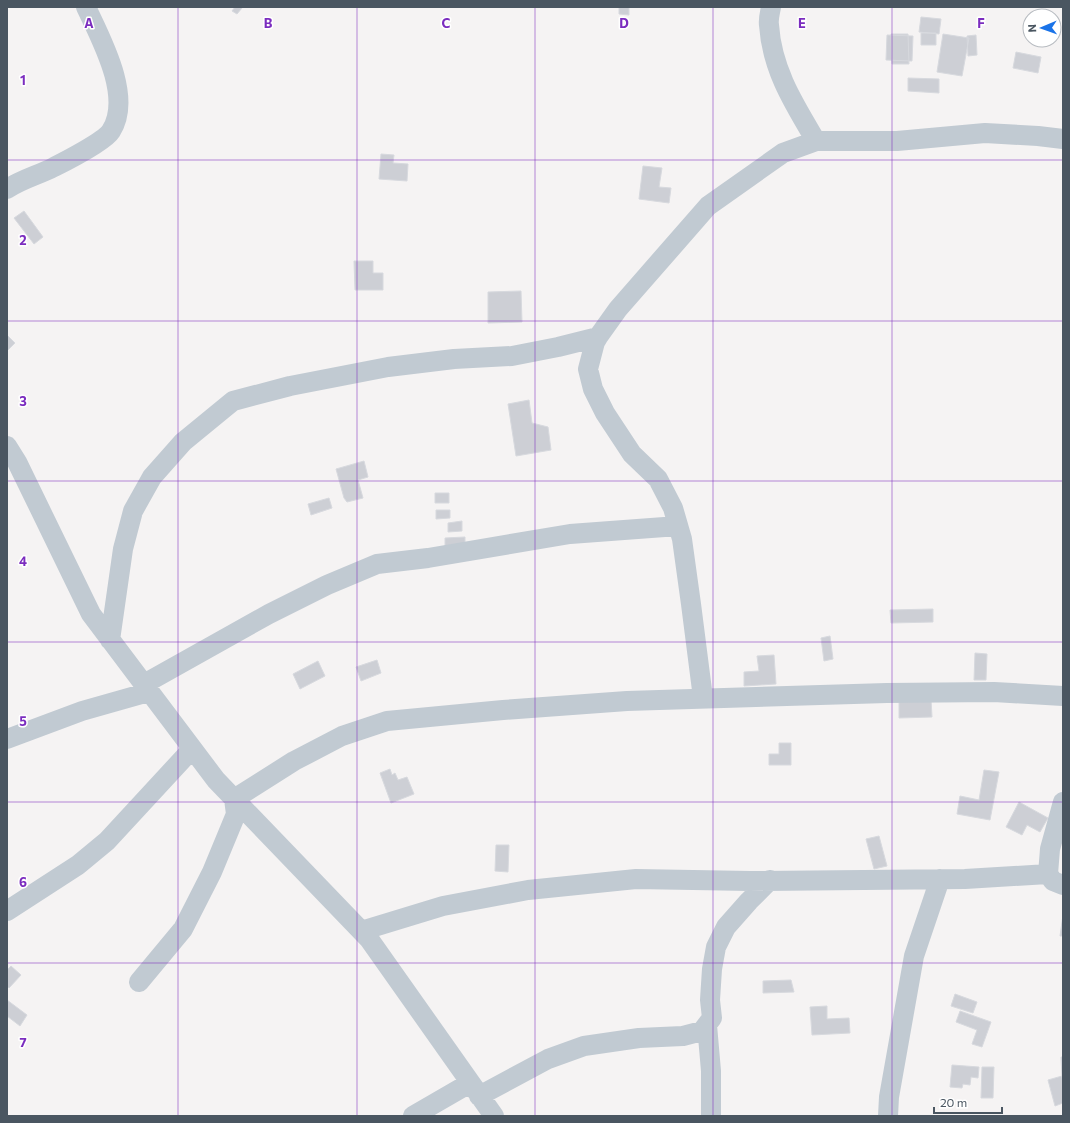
<svg xmlns="http://www.w3.org/2000/svg" width="1070" height="1123" viewBox="0 0 1070 1123" font-family="Commissioner,sans-serif">
<style>
.building{fill:#cdcfd5;stroke:#d7d9de}
.lines{fill:none;stroke-linecap:round;stroke-linejoin:round}
.minor{stroke:#c1cad2;stroke-width:20}
.grid{fill:none;stroke:#7b2cbf;stroke-width:1;stroke-opacity:0.55}
.grid-label{font-size:13px;text-anchor:middle;font-weight:bold;fill:#7b2cbf;stroke:#fff;stroke-width:3;stroke-linejoin:round;paint-order:stroke}
</style>
<rect width="100%" height="100%" fill="#f5f3f3"/>
<path class="building" d="M235,7L242,8L237,14L232,11Z
M619,7H629V15L619,14Z
M921,17L941,19L939,34L919,32Z
M921,33H936V45H921Z
M891,34H908L909,64H892Z
M943,34L969,38L962,76L937,72Z
M887,35L913,36L912,61L886,60Z
M976,35L977,55L968,56L967,36Z
M1016,52L1041,57L1038,73L1013,68Z
M908,78L939,79V93L908,91Z
M381,154L394,155L393,163L408,164L407,181L379,179Z
M643,166L662,168L659,187L671,188L669,203L639,199Z
M24,211L43,237L34,244L14,218Z
M354,261H373V273H383V290H355Z
M521,291L522,322L488,323V292Z
M7,335L15,343L7,351Z
M529,400L532,423L548,427L551,450L516,456L508,404Z
M364,461L368,477L358,480L363,498L347,502L344,498L336,469Z
M435,493H449V503H435Z
M329,498L332,508L311,515L308,504Z
M436,510H450V518L436,519Z
M462,521V531L448,532V523Z
M465,537V550L445,551V538Z
M933,609V622L891,623L890,610Z
M830,636L833,659L824,661L821,638Z
M975,653L987,654L986,680H974Z
M774,655L776,684L744,686V672L759,671L757,656Z
M377,660L381,673L361,681L356,667Z
M318,661L325,676L300,689L293,674Z
M899,699H931L932,717L899,718Z
M779,743H791V765H769V754H779Z
M390,769L392,775L395,773L398,780L407,777L414,794L391,803L380,773Z
M984,770L999,772L990,820L957,814L960,796L979,800Z
M1019,802L1048,818L1040,832L1027,825L1022,835L1006,827Z
M879,836L887,866L874,869L866,839Z
M496,845H509L508,872L495,871Z
M1063,915V936H1060Z
M11,966L21,975L9,988L7,986V970Z
M791,980L794,992L763,993V981Z
M955,994L977,1002L973,1013L951,1006Z
M7,1000L27,1015L20,1026L7,1016Z
M827,1006V1019L849,1018L850,1033L812,1035L810,1007Z
M960,1011L991,1022L982,1047L972,1044L977,1030L956,1022Z
M1061,1057H1063V1076H1062Z
M952,1065L979,1067L978,1078L971,1077L970,1085L963,1084L962,1088L950,1087Z
M982,1067H994L993,1098H981Z
M1062,1076L1063,1082V1103L1055,1106L1048,1080Z"/>
<g class="lines">
<path class="minor" d="M771,7C770,13 768,19 769,25C772,70 794,104 816,141
M7,189C22,179 39,175 54,167C66,161 105,141 111,131C133,97 101,39 86,7
M7,446L17,462L91,614L216,780L369,939L494,1116
M110,640L123,549L133,511L152,477L183,442L233,401L290,386L388,367L454,359L512,356L558,347L598,337
M144,684L269,614L327,585L377,564L428,558L570,534L678,526
M703,698L691,604L682,539L673,508L658,479L632,454L605,413L593,389L588,369L595,342L598,337L618,309L708,206L783,153L816,141H897L985,133L1038,136L1063,139
M7,739L82,711L149,692
M1063,802L1050,849L1048,874L1053,881L1063,885
M7,911L78,865L107,841L192,749
M361,931L443,906L528,890L636,879L750,881L965,879L1048,874
M139,982L183,929L212,872L236,814L234,799L294,761L342,736L387,721L503,710L627,701L887,693L994,692L1063,696
M707,1025L711,1071V1116
M479,1096L548,1059L584,1046L639,1038L683,1036L702,1031L712,1018L710,1000L712,969L716,947L726,927L749,901L770,880
M413,1116L470,1083
M888,1116L889,1097L914,956L940,879"/>
</g>
<path class="grid" d="M178,7V1116M357,7V1116M535,7V1116M713,7V1116M892,7V1116M7,160H1063M7,321H1063M7,481H1063M7,642H1063M7,802H1063M7,963H1063"/>
<g class="grid-label">
<text x="89" y="28">A</text>
<text x="268" y="28">B</text>
<text x="446" y="28">C</text>
<text x="624" y="28">D</text>
<text x="802" y="28">E</text>
<text x="981" y="28">F</text>
<text x="23" y="85">1</text>
<text x="23" y="245">2</text>
<text x="23" y="406">3</text>
<text x="23" y="566">4</text>
<text x="23" y="726">5</text>
<text x="23" y="887">6</text>
<text x="23" y="1047">7</text>
</g>
<rect width="1070" height="1123" fill="none" stroke="#4a5661" stroke-width="16"/>
<g transform="translate(1042 28) rotate(268)"><circle r="19" fill="#ffffff" stroke="#b7bbc0"/>
<path d="M0-3L7 15L0 10L-7 15Z" fill="#1a73e8"/>
<text y="-6" font-size="11" font-weight="bold" text-anchor="middle" fill="#4a5661">N</text>
</g>
<path d="M934 1107v6h68v-6" fill="none" stroke="#4a5661" stroke-width="2"/>
<text x="940" y="1107" font-size="12" fill="#4a5661" stroke="#ffffff" stroke-width="3" paint-order="stroke">20 m</text>
</svg>
